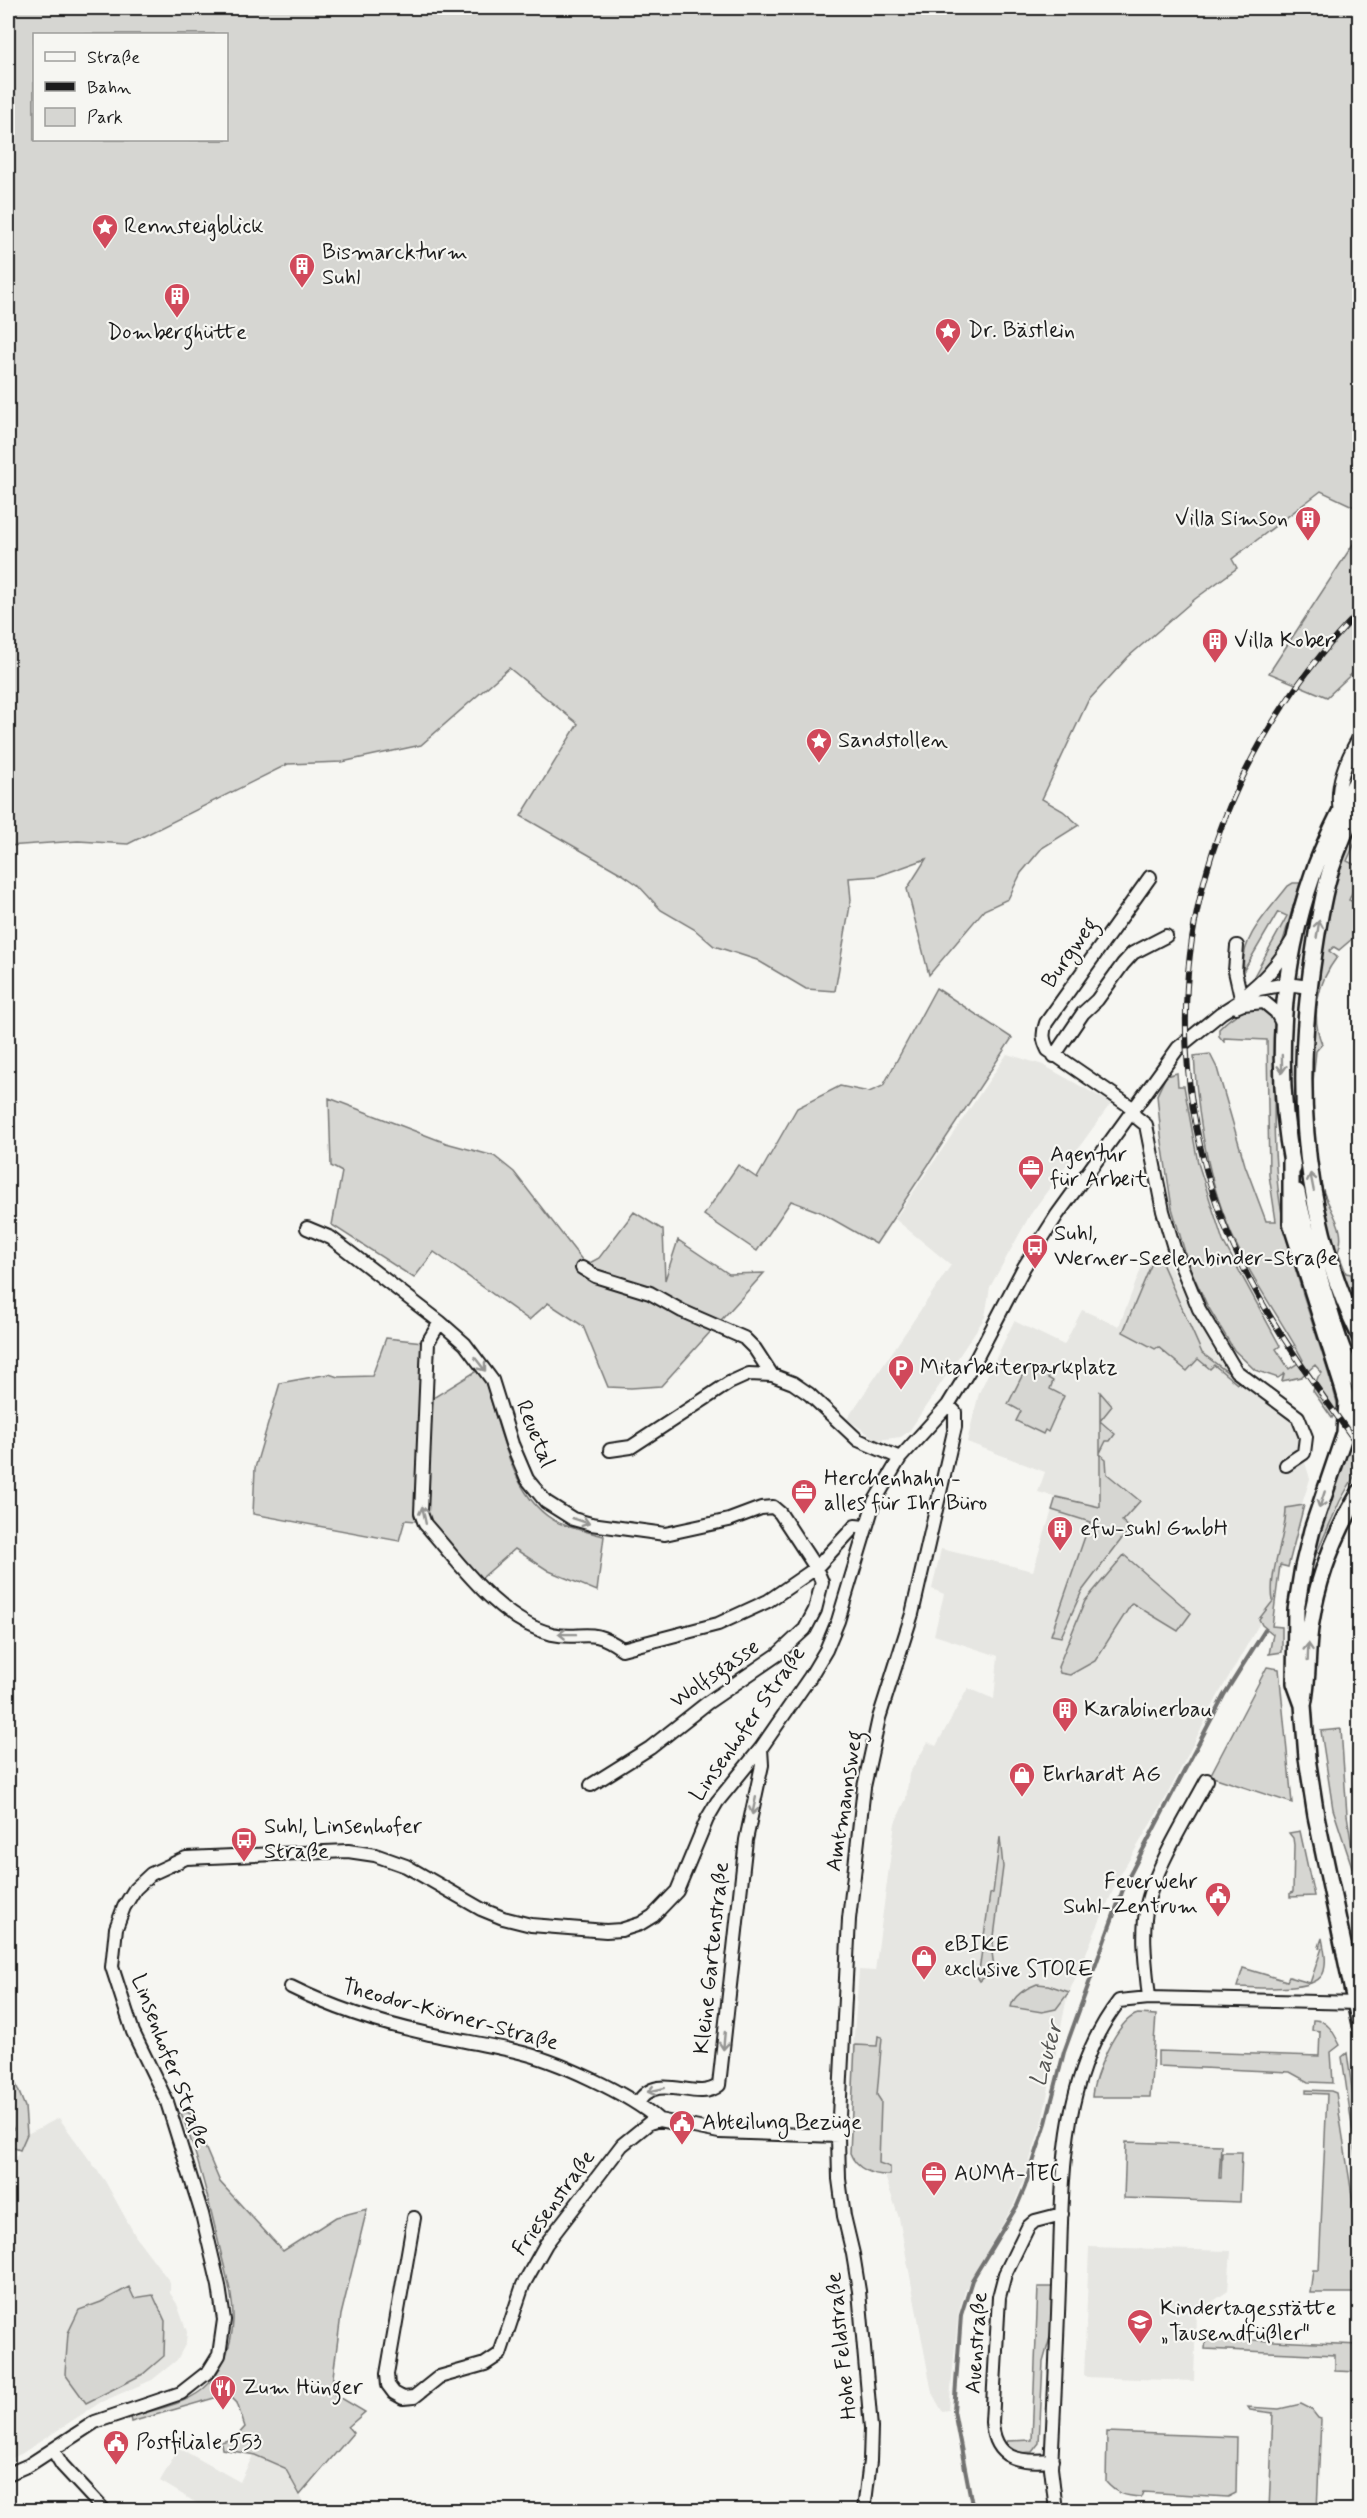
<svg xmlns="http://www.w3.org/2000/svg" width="1367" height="2518" viewBox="0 0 1367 2518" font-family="Mynerve,sans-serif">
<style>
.built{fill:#e6e6e2}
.green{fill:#d6d6d2;stroke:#797977;stroke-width:1.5;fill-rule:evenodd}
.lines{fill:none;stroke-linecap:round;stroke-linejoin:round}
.stream{stroke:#727271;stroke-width:4}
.minor-casing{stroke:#1c1c1c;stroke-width:16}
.major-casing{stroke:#1c1c1c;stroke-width:20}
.minor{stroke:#f6f6f2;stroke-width:12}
.major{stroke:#f6f6f2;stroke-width:15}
.rail-casing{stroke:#1c1c1c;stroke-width:6}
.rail{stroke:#f6f6f2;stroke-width:4;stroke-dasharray:11;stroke-linecap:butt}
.oneway{stroke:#949492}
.labels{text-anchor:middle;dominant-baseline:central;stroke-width:4.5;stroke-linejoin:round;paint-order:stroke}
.poi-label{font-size:22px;fill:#1c1c1c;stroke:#f6f6f2;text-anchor:start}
.street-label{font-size:22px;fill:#1c1c1c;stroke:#f6f6f2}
.water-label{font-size:24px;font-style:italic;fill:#565654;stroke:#f6f6f2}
</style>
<rect width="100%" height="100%" fill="#f6f6f2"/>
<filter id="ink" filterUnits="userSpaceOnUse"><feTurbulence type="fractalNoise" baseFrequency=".0167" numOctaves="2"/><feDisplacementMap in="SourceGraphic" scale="12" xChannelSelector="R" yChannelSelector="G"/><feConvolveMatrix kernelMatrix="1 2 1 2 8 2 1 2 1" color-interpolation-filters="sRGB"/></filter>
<g filter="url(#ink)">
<path class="built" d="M1007,1054L1043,1065L1111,1103L1030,1215L990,1287L985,1317L910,1430L901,1437L877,1440L847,1419L951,1265L895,1219Z
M1162,1251L1218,1359L1291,1415L1310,1479L1269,1607L1220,1692L1164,1801L1118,1879L1067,1997L1042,2122L1022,2185L1014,2204L965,2290L958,2315L949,2410L942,2411L932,2393L899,2218L885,2176L861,2168L850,2153L853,2049L859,1970L875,1971L895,1823L906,1799L909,1774L928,1742L936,1746L968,1688L994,1699L998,1656L934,1635L944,1594L932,1589L941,1549L1033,1571L1056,1497L1038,1492L1045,1472L967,1442L979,1393L1014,1321L1064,1345L1082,1310L1119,1326L1144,1261Z
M59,2118L105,2181L136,2237L170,2282V2293L177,2304L187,2332L186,2343L177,2360L152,2380L101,2402L21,2454L8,2460V2174L27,2134Z
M1089,2247L1231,2251L1228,2291L1196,2313L1194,2381L1084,2377Z
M179,2448L240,2482L253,2455L284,2468L307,2510H208L160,2481Z"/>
<path class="green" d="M8,8H1359V509L1321,491L1232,559L1237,568L1195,599L1128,657L1088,701L1042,799L1063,811L1079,825L1042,848L1021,873L1008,899L984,910L929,975L907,889L926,859L878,876L849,878L851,900L835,991L806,989L757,960L714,946L694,929L661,910L638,885L622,874L521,816L578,724L509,668L421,745L342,762L288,764L128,844L78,841L8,846ZM34,34H226V140H34Z
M1359,535V667L1327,697L1269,673Z
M1359,816V834L1347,861L1359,867V876L1349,900L1359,904V933L1339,950L1334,947L1329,951L1337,957C1318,982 1310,1015 1322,1044L1316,1051L1311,1102C1312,1021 1315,936 1342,858C1347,844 1354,830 1359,816Z
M1293,883H1300L1281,948C1276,959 1266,974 1254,976L1287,916L1278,912L1244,970C1239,938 1270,910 1288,886Z
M936,988L1012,1038L876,1244L820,1212L791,1201L757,1251L704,1215L738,1165L757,1178L797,1108L840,1086L869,1092L883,1086Z
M1258,1007C1268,1010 1272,1015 1275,1025C1275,1084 1271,1144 1280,1203C1291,1270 1318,1334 1336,1399L1338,1407L1332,1418L1313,1391L1318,1377L1322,1373L1315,1365L1301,1377L1282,1381L1284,1374L1278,1378L1255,1370L1234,1350L1207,1305L1189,1266L1172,1208L1161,1135L1157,1095L1166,1076L1177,1073L1178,1086H1184L1198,1163L1223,1241L1280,1346L1276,1349L1289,1369L1303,1360C1285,1326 1261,1293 1243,1258C1210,1195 1198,1126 1194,1056L1210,1054L1217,1068L1245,1165L1266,1221H1276L1269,1175L1267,1040L1224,1038V1042L1219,1036V1029C1230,1017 1242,1009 1258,1007Z
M329,1098L446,1143L494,1156L514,1172L586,1265L599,1258L634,1212L663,1230L665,1280L678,1240L729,1274L764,1273L661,1386L631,1388L608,1387L583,1326L548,1303L529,1320L434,1252L414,1278L332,1225L342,1172L331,1166Z
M1322,1187C1328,1210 1348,1228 1338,1252L1346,1273L1351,1274L1354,1288L1359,1295V1321L1333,1245L1319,1190Z
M1160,1259L1202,1353L1239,1381L1237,1384L1214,1365L1210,1369L1198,1359L1187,1371L1158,1347L1155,1349L1123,1332L1151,1265Z
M386,1338L423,1342L422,1405L478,1370L486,1384C501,1429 512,1501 559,1523C573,1529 589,1532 604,1536L597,1591L549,1571L515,1549L474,1585L416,1521L405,1520L399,1541L253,1514L255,1468L280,1383L329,1374L338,1377L372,1376Z
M1031,1366L1050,1375L1048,1378L1053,1381L1050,1389L1064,1396L1048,1432L1045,1430L1043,1434L1016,1421L1021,1411L1008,1404L1026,1368L1029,1369Z
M1100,1392L1112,1406L1100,1421L1115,1434L1110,1441H1106L1100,1453V1454L1106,1459L1107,1474L1140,1501L1122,1521L1130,1528L1082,1591L1061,1637L1051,1635L1090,1522L1052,1510L1056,1497L1100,1507Z
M1355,1437L1359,1441V1468L1340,1501L1314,1559L1321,1523L1348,1445Z
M1304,1505L1288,1567L1280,1565L1272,1626L1282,1627V1652L1269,1654L1273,1634L1262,1625L1259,1619L1273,1601C1268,1570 1286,1540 1286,1508Z
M1124,1555L1191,1613L1178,1631L1132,1603L1095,1661L1070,1675L1060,1673L1058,1667L1085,1601Z
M1267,1667L1279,1669L1292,1803L1210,1776Z
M1341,1729L1347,1815L1353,1854L1359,1864V1876L1354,1873L1333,1809L1321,1731Z
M1300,1831L1314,1896L1290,1897V1893L1293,1892L1294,1845L1293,1838L1289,1833Z
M1000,1837L1003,1867L992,1952L994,1968L980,1981L978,1978L990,1894L993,1893Z
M1322,1938C1324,1949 1327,1960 1324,1971C1318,1994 1257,1987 1237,1987L1243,1968L1287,1981L1289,1977L1310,1983L1322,1948L1319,1947Z
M1037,1984L1048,1985L1069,1992L1056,2009L1042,2012L1011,2007C1013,1996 1026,1988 1037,1984Z
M1138,2014L1156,2015L1150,2097H1092C1093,2077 1117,2019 1138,2014Z
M1313,2020C1327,2019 1334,2033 1340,2045L1331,2052L1333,2083L1308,2082L1290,2072L1158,2066V2051L1319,2056L1320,2031L1312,2030Z
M878,2036L882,2037L877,2095L881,2101L879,2163L890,2167V2175C873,2176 856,2169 850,2153L855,2045L877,2046Z
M1347,2053L1359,2138V2173L1342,2057Z
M8,2065L25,2107L27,2134L20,2150L8,2146V2132L13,2129L8,2117Z
M1306,2090L1331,2091L1336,2093L1359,2240V2293H1310L1313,2270H1319L1327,2094L1306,2093Z
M187,2112L191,2114L220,2182L283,2251L336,2217L367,2209L341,2315L331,2392L365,2412L348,2427L353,2433L300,2495L285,2468L255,2455L222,2449L221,2442L235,2438L245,2427L237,2403L228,2394L131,2422L130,2417C153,2410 183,2405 202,2390C222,2374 232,2345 233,2321C234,2298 226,2275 221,2253C210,2206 199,2158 181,2113Z
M1126,2142L1221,2145L1219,2178H1221L1222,2152H1242L1240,2202L1124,2198Z
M129,2287L134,2298L153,2295L165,2321L164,2356L143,2374L86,2403L65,2374L68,2333L79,2310L101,2302Z
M1038,2287H1054L1051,2334L1043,2362L1039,2443L1032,2452L1017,2453L1004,2449L1007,2441L1032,2440Z
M1206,2338L1359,2345V2372L1335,2371V2355L1205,2349Z
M1301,2404L1311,2409L1318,2418L1321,2419L1317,2510H1269L1273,2413L1250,2410L1248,2407L1279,2409Z
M1107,2432L1237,2437L1236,2493L1228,2497L1143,2492L1141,2497C1126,2496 1116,2494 1106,2482Z"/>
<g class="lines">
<path class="stream" d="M973,2510L954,2411L961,2315L972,2280L1017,2206L1025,2187L1046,2123L1064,2052L1125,1884L1224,1695L1265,1630"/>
<g class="minor-casing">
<path id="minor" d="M1340,812C1335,784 1346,760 1360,736
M1237,946L1235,971L1241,998C1263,981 1278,965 1292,941
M1236,1007L1243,1004L1264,1002L1276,1012L1283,1025
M1054,1056L1083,1013L1097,1000L1123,964L1133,953L1166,936
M1134,1109L1048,1050C1043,1040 1042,1034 1046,1023L1150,877
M1131,1113L1146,1125L1163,1211L1174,1248L1199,1309L1236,1371L1298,1417L1306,1437L1304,1453L1286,1465
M307,1228L331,1238L440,1322L465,1344L492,1380L512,1444L527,1479L546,1502L573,1519L591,1524L665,1534L729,1520L761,1508L773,1507L780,1513L816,1568L822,1582L815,1610L805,1629L777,1655L707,1703L650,1748L591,1785
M582,1268L595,1276L650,1293L682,1311L744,1338L755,1349L772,1375
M440,1322L428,1342L421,1513L425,1524C460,1563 498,1620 552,1634C583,1641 589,1625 622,1649L718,1624L768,1601L816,1568L855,1526L865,1527
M610,1450L631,1447L729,1383L749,1374L772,1375L793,1383L809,1394L858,1440L900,1458
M291,1987C333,2008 379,2023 425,2033C455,2040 486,2044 515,2051C556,2060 628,2093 659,2120
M1149,1998C1146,1967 1141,1936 1147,1905C1154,1870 1189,1814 1207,1780
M638,2103C658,2069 696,2104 719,2085L746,1840L762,1765L761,1748
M414,2218L387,2374L388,2385L394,2393L403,2398L414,2397L439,2377L485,2364L500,2354L523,2285L546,2244L622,2145L649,2123L659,2120L719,2132L838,2136
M53,2450L62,2465L104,2510
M1052,2460C1020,2463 994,2460 992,2422L999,2297L1005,2274L1028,2227L1035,2221L1062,2214
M8,2474L29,2465L95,2422L181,2393L209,2371L219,2355L224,2320L219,2286L202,2214L167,2102L133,2032L112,1967L116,1928L124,1907L135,1889L151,1874L186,1858L348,1851L375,1855L406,1866L481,1909L503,1918L531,1925L606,1931L621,1930L640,1924L653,1916L677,1891L707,1819L717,1802L761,1748L810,1677L826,1650L838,1621L874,1502L900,1458L948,1405L976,1359L1024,1267L1057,1215L1178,1048L1221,1013L1259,989L1287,984L1309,987
M864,2510L870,2461L871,2428L859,2291L853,2254L844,2216L839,2179L838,2136L849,1919L864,1787L879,1718L912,1614L955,1427V1412L948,1405
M1056,2510L1051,2468C1054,2407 1057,2347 1059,2286C1063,2190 1057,2081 1119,2001L1149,1998L1360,2003"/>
</g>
<g class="major-casing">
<path id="major" d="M1360,801C1348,824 1338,847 1330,872C1322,898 1318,926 1314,953C1294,1082 1301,1216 1360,1336
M1291,1161V1223L1343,1387L1347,1401L1345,1433L1312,1530L1303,1567L1296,1610L1295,1683L1303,1705L1307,1758L1316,1816L1360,2025
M1293,1168C1274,1071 1280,968 1313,874C1325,840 1342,807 1360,775
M1297,1192C1303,1224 1313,1255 1322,1286C1333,1320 1341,1355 1360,1386
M1303,1705C1309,1677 1306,1649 1311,1622C1318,1576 1336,1532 1360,1492"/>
</g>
<use href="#minor" class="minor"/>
<use href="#major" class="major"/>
<g class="rail-casing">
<path id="rail" d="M1360,611C1203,773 1143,992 1218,1208C1249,1296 1306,1373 1360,1448"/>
</g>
<use href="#rail" class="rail"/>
</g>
<defs><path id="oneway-shaft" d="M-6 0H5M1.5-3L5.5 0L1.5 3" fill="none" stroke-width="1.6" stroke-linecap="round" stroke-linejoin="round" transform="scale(1.5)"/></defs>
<g class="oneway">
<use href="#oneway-shaft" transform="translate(1318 929) rotate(-81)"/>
<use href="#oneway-shaft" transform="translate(1282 1064) rotate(89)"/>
<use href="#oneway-shaft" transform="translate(1312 1182) rotate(-101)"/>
<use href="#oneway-shaft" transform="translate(480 1364) rotate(52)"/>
<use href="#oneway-shaft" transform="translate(1322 1500) rotate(108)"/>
<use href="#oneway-shaft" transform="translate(424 1515) rotate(-102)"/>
<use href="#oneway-shaft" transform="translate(581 1521) rotate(18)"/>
<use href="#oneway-shaft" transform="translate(567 1634) rotate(-179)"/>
<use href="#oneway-shaft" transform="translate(1308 1652) rotate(-88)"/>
<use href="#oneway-shaft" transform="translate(754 1806) rotate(102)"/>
<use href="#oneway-shaft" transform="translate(724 2041) rotate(95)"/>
<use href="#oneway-shaft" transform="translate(656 2090) rotate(167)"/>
</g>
</g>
<defs>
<g id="sight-pin" transform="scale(1.35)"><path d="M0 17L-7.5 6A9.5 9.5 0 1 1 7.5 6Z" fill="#d1495b" stroke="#f6f6f2"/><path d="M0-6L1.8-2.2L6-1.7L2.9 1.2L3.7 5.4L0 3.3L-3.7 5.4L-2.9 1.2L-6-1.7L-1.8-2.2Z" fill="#fff"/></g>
<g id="building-pin" transform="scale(1.35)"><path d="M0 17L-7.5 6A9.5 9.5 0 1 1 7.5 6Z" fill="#d1495b" stroke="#f6f6f2"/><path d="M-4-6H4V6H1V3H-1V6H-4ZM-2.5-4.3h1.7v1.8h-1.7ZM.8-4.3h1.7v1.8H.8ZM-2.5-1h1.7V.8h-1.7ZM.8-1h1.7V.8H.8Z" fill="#fff"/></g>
<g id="office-pin" transform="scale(1.35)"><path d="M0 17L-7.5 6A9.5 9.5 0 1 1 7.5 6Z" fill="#d1495b" stroke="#f6f6f2"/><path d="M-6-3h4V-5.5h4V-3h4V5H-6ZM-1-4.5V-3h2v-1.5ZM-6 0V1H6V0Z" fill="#fff"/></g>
<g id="bus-pin" transform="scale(1.35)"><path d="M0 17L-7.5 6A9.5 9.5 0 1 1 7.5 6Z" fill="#d1495b" stroke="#f6f6f2"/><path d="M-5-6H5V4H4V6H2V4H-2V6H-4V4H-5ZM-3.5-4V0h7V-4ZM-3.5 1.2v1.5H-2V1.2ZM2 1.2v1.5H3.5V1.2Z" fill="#fff"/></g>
<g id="parking-pin" transform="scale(1.35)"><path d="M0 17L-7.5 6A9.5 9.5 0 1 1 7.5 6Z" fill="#d1495b" stroke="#f6f6f2"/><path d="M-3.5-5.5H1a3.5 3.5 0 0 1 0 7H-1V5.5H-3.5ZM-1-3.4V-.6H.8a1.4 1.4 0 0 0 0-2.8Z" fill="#fff"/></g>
<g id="shop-pin" transform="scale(1.35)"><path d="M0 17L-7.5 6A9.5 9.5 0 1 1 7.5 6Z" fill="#d1495b" stroke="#f6f6f2"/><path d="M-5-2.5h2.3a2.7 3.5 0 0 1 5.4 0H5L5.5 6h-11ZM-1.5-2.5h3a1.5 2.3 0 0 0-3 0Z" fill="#fff"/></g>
<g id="civic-pin" transform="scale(1.35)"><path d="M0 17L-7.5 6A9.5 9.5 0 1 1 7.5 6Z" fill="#d1495b" stroke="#f6f6f2"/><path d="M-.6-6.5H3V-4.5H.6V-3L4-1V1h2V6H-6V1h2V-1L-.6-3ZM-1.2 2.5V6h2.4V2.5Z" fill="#fff"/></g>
<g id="school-pin" transform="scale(1.35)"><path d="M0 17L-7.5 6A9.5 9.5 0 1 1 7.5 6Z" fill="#d1495b" stroke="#f6f6f2"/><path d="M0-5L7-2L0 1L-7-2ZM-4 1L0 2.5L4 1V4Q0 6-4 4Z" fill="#fff"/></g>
<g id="restaurant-pin" transform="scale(1.35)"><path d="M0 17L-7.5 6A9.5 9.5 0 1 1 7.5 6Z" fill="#d1495b" stroke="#f6f6f2"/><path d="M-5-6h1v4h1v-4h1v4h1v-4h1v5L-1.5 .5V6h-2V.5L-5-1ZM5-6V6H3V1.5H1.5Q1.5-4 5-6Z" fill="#fff"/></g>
</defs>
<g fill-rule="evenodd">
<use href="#sight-pin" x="105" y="227"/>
<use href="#building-pin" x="302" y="266"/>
<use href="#building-pin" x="177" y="296"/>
<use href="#sight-pin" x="948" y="331"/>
<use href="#building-pin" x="1308" y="519"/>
<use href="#building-pin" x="1215" y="641"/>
<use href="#sight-pin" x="819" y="741"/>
<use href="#office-pin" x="1031" y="1168"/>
<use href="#bus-pin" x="1035" y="1247"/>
<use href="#parking-pin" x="901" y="1368"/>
<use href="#office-pin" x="804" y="1492"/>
<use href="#building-pin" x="1060" y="1529"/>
<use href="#building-pin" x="1065" y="1710"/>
<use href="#shop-pin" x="1022" y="1775"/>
<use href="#bus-pin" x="244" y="1840"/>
<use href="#civic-pin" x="1218" y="1895"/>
<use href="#shop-pin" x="924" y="1958"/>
<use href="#civic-pin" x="682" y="2123"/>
<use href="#office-pin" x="934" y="2174"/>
<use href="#school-pin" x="1140" y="2322"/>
<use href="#restaurant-pin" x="223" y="2388"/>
<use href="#civic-pin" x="116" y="2443"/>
</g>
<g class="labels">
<g class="poi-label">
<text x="124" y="227">Rennsteigblick</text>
<text x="322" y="253">Bismarckturm<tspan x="322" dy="25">Suhl</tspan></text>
<text x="968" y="331">Dr. Bästlein</text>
<text x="177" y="333" text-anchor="middle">Domberghütte</text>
<text x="1288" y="519" text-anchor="end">Villa Simson</text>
<text x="1234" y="641">Villa Kober</text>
<text x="838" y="741">Sandstollen</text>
<text x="1050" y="1155">Agentur<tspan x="1050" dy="25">für Arbeit</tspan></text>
<text x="1054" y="1234">Suhl,<tspan x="1054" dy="25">Werner-Seelenbinder-Straße</tspan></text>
<text x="920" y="1368">Mitarbeiterparkplatz</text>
<text x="824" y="1479">Herchenhahn -<tspan x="824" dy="25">alles für Ihr Büro</tspan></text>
<text x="1080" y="1529">efw-suhl GmbH</text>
<text x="1084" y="1710">Karabinerbau</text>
<text x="1042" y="1775">Ehrhardt AG</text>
<text x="264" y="1827">Suhl, Linsenhofer<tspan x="264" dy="25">Straße</tspan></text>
<text x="1198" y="1882" text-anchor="end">Feuerwehr<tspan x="1198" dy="25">Suhl-Zentrum</tspan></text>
<text x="944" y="1945">eBIKE<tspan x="944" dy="25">exclusive STORE</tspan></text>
<text x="702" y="2123">Abteilung Bezüge</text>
<text x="954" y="2174">AUMA-TEC</text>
<text x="1160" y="2309">Kindertagesstätte<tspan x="1160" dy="25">„Tausendfüßler"</tspan></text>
<text x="242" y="2388">Zum Hünger</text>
<text x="136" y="2443">Postfiliale 553</text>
</g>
<g class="street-label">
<text transform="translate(1070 953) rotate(-55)">Burgweg</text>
<text transform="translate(535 1434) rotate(68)">Reuetal</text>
<text transform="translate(715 1674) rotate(-35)">Wolfsgasse</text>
<text transform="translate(748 1724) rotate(-55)">Linsenhofer Straße</text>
<text transform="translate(845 1801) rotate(-81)">Amtmannsweg</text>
<text transform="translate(712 1958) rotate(-84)">Kleine Gartenstraße</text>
<text transform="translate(450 2015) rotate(15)">Theodor-Körner-Straße</text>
<text transform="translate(170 2061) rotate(69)">Linsenhofer Straße</text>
<text transform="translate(554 2203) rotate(-54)">Friesenstraße</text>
<text transform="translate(977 2343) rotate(-86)">Auenstraße</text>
<text transform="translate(842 2346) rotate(-96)">Hohe Feldstraße</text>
</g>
<g class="water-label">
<text transform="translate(1047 2054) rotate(-74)">Lauter</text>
</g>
</g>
<rect width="1367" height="2518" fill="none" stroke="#f6f6f2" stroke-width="30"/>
<rect x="15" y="15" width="1337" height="2488" fill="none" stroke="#1c1c1c" stroke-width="2" filter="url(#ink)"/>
<rect x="33" y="33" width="195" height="108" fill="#f6f6f2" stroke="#9f9f9c" stroke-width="1.5"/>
<rect x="45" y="52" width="30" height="9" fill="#f6f6f2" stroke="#9f9f9c" stroke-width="1.5"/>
<text x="87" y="63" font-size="18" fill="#1c1c1c">Straße</text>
<rect x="45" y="82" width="30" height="9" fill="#1c1c1c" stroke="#9f9f9c" stroke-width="1.5"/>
<text x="87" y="93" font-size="18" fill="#1c1c1c">Bahn</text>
<rect x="45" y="108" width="30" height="18" fill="#d6d6d2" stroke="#9f9f9c" stroke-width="1.5"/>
<text x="87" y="123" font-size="18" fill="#1c1c1c">Park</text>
</svg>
